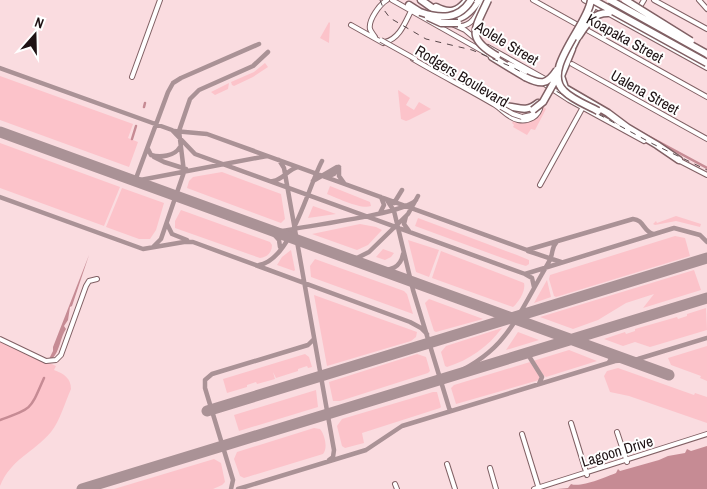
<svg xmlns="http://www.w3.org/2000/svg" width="707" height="489" viewBox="0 0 707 489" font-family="'Archivo Narrow',sans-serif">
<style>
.green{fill:#fcc3ca}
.water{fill:#c68b94}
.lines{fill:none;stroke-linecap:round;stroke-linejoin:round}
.canal{stroke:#c68b94;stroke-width:2.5}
.taxiway{stroke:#aa9296;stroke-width:4.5}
.runway{stroke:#aa9296;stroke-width:11}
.minor-casing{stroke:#806064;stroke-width:6}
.highway-casing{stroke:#806064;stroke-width:9}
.minor{stroke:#fff;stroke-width:4}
.highway{stroke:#fff;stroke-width:6}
.rail{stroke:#59484b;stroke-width:1;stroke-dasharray:6 6;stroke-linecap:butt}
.minor-bridge-casing{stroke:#806064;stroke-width:6;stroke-linecap:butt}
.highway-bridge-casing{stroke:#806064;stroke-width:9;stroke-linecap:butt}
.minor-bridge{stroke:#fff;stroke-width:4}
.highway-bridge{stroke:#fff;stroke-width:6}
.labels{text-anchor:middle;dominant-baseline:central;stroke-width:4;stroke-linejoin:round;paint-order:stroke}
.street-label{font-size:15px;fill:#1e1214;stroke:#fff}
</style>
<rect width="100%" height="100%" fill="#fadce0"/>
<path class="green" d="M329,22L330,23L329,43L320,38Z
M265,63L268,67L253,77L234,86L232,85L231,82L254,72Z
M0,76L133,124L128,138L138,142L129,167L0,120Z
M229,83L228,89L215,95L211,92Z
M398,90L410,98L406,105L414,110L419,102L431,109L409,120L406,121L401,119Z
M544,107L546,109L535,130L531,129L527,135L513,127L514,125L512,123L513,121C530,122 534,122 544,107Z
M0,143L120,187L104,226L0,188Z
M222,172L281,194L285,219L281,223L187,188L189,181L193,177Z
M330,186L370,202L371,206C362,210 337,198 327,194Z
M122,188L164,203L156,230L150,239H139L106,227Z
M313,206L336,214L308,218Z
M181,210L270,242L272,245C272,252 268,257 260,258L175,228V221Z
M676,216L701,224L700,227L676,221L655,225L653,224L656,221L657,223Z
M418,218L517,255L529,260V264L526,266L516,263L415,226Z
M360,224L376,227L382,230L368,245L357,250L312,234Z
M675,236L685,238L690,256L556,297L554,296L549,279L550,275Z
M408,240L439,250L429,277L416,272Z
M383,249L394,253L391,257L385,260L376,257Z
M291,250L295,270L294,271L277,265L282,257Z
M441,251L524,283C526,290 519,302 513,307L432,278Z
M315,259L404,291L407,294L413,314L311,277L310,266Z
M694,270L701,290L643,308L654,294L626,303L598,320L573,329L540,317Z
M547,280L551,297L534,303Z
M314,295L417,332L416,337L411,341L327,366Z
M429,299L483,319L436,332L434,331L425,303Z
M706,308L707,330L650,347L635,342L623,346L604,339L625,332L626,334L635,331V329L677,317L678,319L687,316V314Z
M502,328C488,347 469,360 447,367L445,366L441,352L446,346Z
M518,332L539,340L506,350Z
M0,340L56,366L54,370C64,374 71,378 71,389C65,402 60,421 51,432C33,453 11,459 0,486Z
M707,346V381L700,378L701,376L671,365L668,358Z
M569,350L597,361L546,377L543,375L533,361Z
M305,354L309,357L312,367L308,368L307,366L298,369V371L276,378L273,372L275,379L257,384L256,382L247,385V387L227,393L223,379Z
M417,354L426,357L430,371L428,373L340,401H333L329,382Z
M530,362L540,377L539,380L456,404L451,388L454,385Z
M618,368L694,395L695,393L707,397V423L629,396L610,392L604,376L607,371Z
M316,390L318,407L239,431L234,415Z
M433,392H437L441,407L440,408L362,433L364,443L345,448L342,446L337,426L342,419Z
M314,428L320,429C325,435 328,448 323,454L244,478L240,476L234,459L237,452Z
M214,459L221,463L225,482L222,485L213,489H114Z"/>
<path class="water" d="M89,255L72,306L70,307L68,320L64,326L66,329C60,338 60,351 52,359H49L53,351V347Z
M707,446V489H557L568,488L571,484C580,488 606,477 616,473L618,469L620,471L659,460L668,456L685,453L687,449L691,451Z"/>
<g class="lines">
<path class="canal" d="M144,107L145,103
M635,129L707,168
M132,139L136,126
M0,420C33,408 30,410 44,378"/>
<path class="taxiway" d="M0,68L172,130L195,154L525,274L674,228L700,235L707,242
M174,131L207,134L527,250L633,219C644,220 643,231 653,234
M148,149L151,155C160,158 175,156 180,147
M154,157L164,162L186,169
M279,160L284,168L334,450L333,457L329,460
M339,168V176L344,183
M327,177L334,174L339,167
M135,181L168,92L173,83L181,78L259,44
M135,181L267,156
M273,181C283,180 288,169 298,167
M313,181L337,167
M0,197L143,249L184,242H193L410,322L421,328L427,334
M387,200L394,211L413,290L450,411
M394,203L402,190
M380,213L384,205L381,197
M406,216L404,224L409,231
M167,224L172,234L187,240
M268,229L282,231C306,226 404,214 416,200
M271,231L279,240L280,247
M153,247L161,239L184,172L179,131L190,99L199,90L253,66L268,52
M528,251L561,262
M343,257L357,258L369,252L408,214L418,196
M259,265C291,260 308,187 322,161
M378,269C390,272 401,267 403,254
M525,274L532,278L534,287
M598,349L609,355L611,359L609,362
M527,353L542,377L539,384
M445,378C503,354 513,325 542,274C545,268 549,263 551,257C553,251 552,247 556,243
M82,489L83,488
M231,489L233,480L205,388V380L212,374L308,345L314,339
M238,489L366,450L402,426L615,361L638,359L707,338"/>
<path class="runway" d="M0,132L669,375
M207,411L707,258
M82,489L707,298"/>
<g class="minor-casing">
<path id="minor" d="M392,0L493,57
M533,0L707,97
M584,0L707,68
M654,0L707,29
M699,0L707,9
M638,10L644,0
M586,22L597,2
M452,24L465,30L478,41
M351,25L383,43
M460,26C474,26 478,11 484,0
M375,37C373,34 371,32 370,29C368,20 380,4 387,0
M385,42C399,39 405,23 411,11
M488,47L547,80
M413,59C440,75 468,89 495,105C503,110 508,118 518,120C529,122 539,117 541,105
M509,64L523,70L569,100L644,141
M572,64L707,139
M132,77L160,0
M522,117L531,115L537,111
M678,160L707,175
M540,185L583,107
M0,339L46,361L56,360L61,355L86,286L89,281L97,279
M571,423L587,475
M617,432L627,462
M522,434L539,489
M447,464L455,489
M490,468L496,489
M395,484L397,489
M534,489L707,434"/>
</g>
<g class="highway-casing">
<path id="highway" d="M421,0C447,18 458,31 479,0
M409,5L420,12
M436,7C449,14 458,12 467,0
M572,49L561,76L565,88L608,113L628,128
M570,52L577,38
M492,57L525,77
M501,107C516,104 523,115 538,103
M625,126L657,145L679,160"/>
</g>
<use href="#minor" class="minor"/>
<use href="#highway" class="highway"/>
<path class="rail" d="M380,0L384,10L390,18L426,39L472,50L512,67L653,144L707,170"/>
<g class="minor-bridge-casing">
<path id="minor-bridge" d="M381,40L415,59
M501,107L513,114L522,117"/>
</g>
<g class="highway-bridge-casing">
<path id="highway-bridge" d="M488,0C475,29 465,38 497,56
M591,0C588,25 541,70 564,91C573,100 587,105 598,111
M593,0L707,63
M610,0L707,54
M625,0L691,41
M420,12C440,19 459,20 471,0
M428,17L441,23H458
M578,37C586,25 593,12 609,13
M525,77C541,85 547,85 557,70
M533,110L543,102L557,77"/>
</g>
<use href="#minor-bridge" class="minor-bridge"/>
<use href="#highway-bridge" class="highway-bridge"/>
</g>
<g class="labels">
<g class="street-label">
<text transform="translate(625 38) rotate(29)">Koapaka Street</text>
<text transform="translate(507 43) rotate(31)">Aolele Street</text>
<text transform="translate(462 76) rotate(31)">Rodgers Boulevard</text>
<text transform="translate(645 92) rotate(29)">Ualena Street</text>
<text transform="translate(617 451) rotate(-17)">Lagoon Drive</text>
</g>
</g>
<g transform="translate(35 35) rotate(20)" stroke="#ffffff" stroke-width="4" paint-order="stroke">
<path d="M0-4L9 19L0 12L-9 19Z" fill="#1e1214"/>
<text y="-8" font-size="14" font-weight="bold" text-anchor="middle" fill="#1e1214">N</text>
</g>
</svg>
